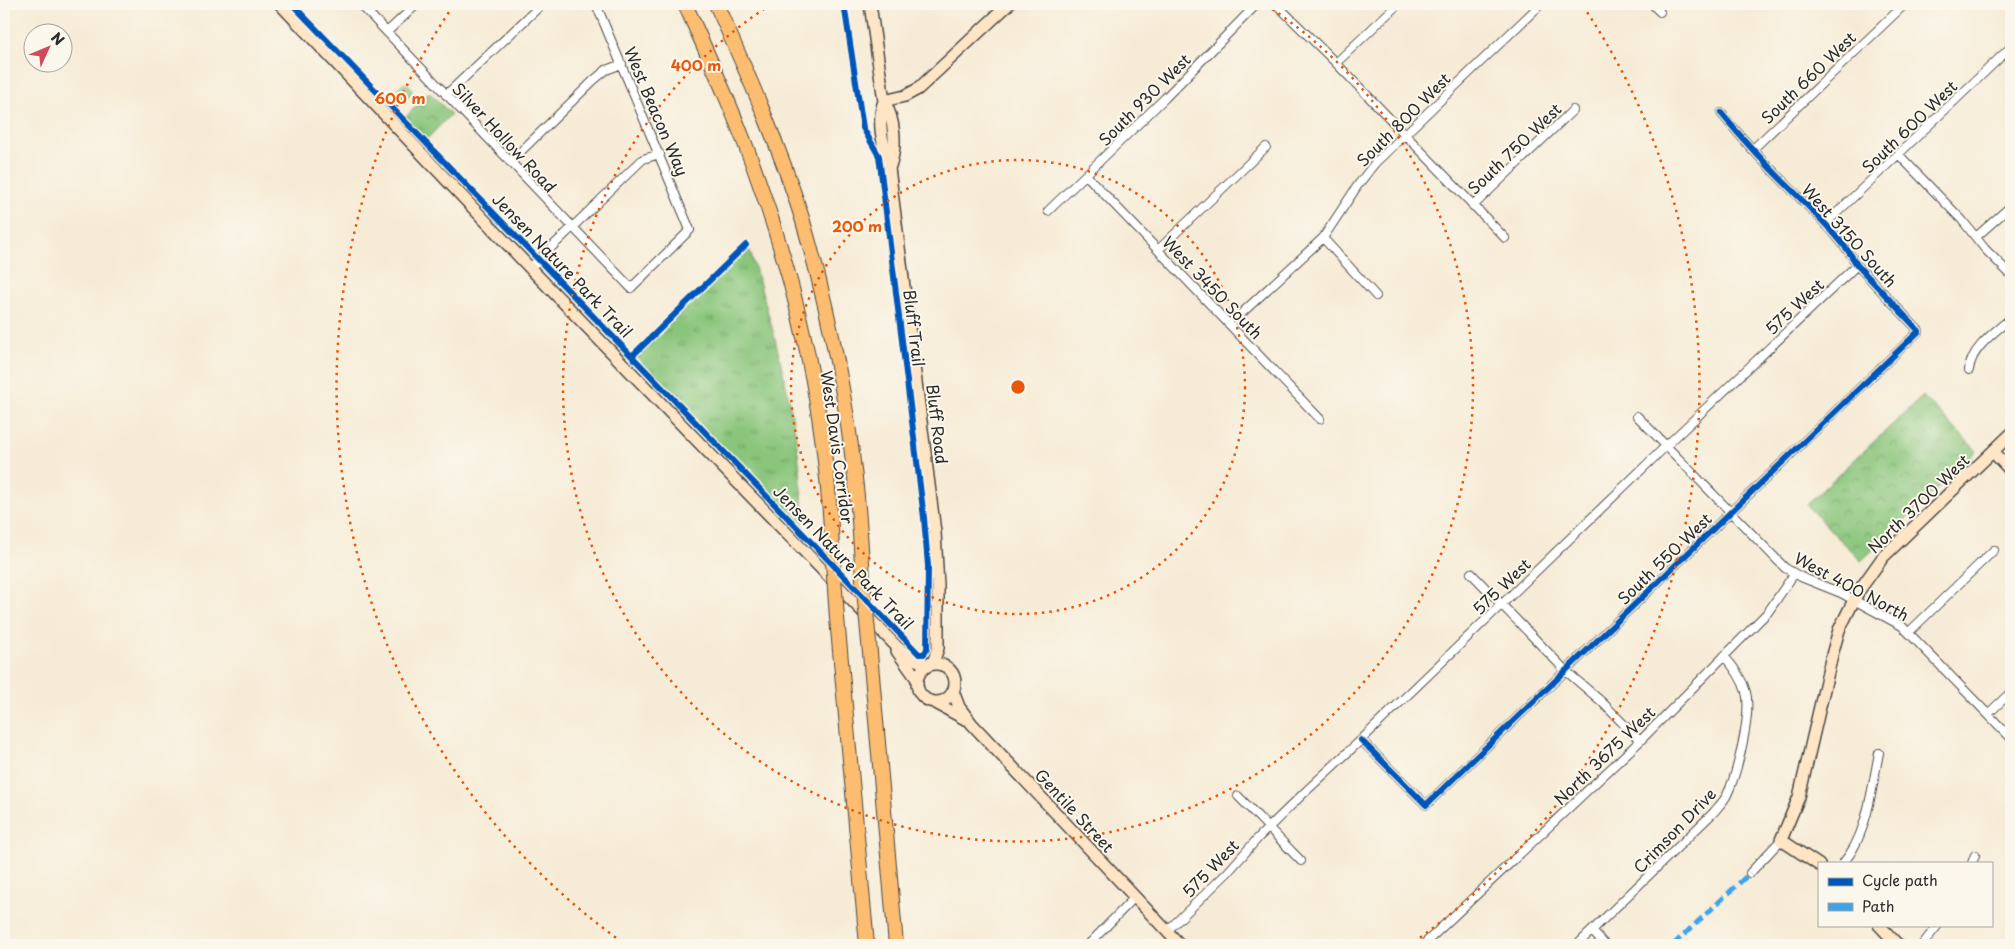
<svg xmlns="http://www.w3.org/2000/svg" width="2015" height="949" viewBox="0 0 2015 949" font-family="'Playpen Sans',sans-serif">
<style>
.grass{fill:url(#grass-tufts);stroke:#5a7852}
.park{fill:url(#park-crowns);stroke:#5a7852}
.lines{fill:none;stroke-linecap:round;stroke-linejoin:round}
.street-casing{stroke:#494845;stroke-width:10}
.secondary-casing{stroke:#494845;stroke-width:14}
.highway-casing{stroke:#494845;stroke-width:16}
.street{stroke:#fff;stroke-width:8}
.secondary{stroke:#fee5c5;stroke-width:11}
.highway{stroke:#fcbd6f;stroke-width:14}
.highway-bridge-casing{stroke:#494845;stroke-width:16;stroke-linecap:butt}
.highway-bridge{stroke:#fcbd6f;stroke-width:14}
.quiet{stroke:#3ea3eb;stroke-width:5;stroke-dasharray:10 5;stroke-linecap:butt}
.cycleway-casing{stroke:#fbf7ec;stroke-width:9}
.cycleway{stroke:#0057b8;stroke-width:6}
.ring{fill:none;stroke:#e8590c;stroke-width:2.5;stroke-dasharray:2.5 5}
.labels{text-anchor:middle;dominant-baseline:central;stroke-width:4;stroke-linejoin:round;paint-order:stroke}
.street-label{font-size:16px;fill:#2b2b2b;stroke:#fbf7ec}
.centre{fill:#e8590c;stroke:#fbf7ec;stroke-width:2.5}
.ring-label{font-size:15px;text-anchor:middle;font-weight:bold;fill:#e8590c;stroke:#fbf7ec;stroke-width:4;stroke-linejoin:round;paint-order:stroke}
</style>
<defs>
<pattern id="grass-tufts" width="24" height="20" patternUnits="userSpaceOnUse" patternTransform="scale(1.25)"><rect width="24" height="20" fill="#89c57a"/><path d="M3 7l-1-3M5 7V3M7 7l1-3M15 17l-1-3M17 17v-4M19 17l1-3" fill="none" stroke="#70a064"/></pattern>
<pattern id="park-crowns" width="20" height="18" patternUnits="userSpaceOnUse" patternTransform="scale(1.25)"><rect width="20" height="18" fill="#89c57a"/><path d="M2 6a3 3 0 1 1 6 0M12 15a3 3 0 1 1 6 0" fill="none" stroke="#70a064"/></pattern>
</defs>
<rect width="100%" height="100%" fill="#fbf7ec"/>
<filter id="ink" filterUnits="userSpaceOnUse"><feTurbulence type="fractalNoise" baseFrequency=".02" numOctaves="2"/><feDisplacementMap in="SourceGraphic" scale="10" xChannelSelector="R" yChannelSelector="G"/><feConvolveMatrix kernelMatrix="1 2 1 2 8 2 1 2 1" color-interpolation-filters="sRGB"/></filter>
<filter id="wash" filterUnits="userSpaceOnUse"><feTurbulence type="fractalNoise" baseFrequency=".0096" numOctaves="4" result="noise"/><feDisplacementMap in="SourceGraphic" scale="20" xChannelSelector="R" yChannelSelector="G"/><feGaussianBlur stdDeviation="1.12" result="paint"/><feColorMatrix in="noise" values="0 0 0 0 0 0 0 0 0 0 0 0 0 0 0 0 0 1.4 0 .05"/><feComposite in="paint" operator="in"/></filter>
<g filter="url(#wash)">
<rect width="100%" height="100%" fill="#f6ebd6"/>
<path class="grass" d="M749,248C776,337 804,437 803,530L635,356Z"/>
<path class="park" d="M398 91a7 7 0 1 1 14 0a7 7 0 1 1-14 0Z
M429,92L451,114L426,140L405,118Z
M1923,396L1977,451L1861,561L1806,505Z"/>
</g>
<g filter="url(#ink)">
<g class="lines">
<g class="street-casing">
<path id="street" d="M360,4L631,288L690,230L596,4
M1276,4L1336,63L1505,238
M1652,4L1660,12
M387,32L417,4
M1336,63L1398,4
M446,95L542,4
M1752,150L1905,4
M1899,155L1962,220L1985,249L2011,275
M510,162L594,80L606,70L622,64
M1086,175L1320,419
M1473,206L1573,110
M1048,211L1165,98L1257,4
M1825,224L2011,47
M1976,237L2011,206
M1323,238L1376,296
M1159,249L1266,147
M530,268L643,159L660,154
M1230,324L1323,238L1358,185L1375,163L1541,4
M1969,370C1971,348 1995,332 2011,318
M1637,416L1785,568L1801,577L1841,593L1902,626L2011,738
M1471,573L1566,671L1602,702L1640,741
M1909,632L1994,550
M1988,714L2011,692
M1361,740L1426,805L1919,331L1857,265C1842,238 1818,217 1797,195C1770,169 1745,142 1721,113
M1238,796L1301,861
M1843,863C1867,837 1872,787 1879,753
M1972,863L1975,855
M1750,873L1781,840
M1167,931L1227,873L1259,837L1304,793L1361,740L1666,446L1857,265
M1592,931L1605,945
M1088,945L1135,897
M1423,945L1640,741L1768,612L1794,574
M1577,945L1713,813C1718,807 1724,801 1727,795C1737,774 1752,714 1746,692C1742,678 1734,667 1724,656
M1922,945L1938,925"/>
</g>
<g class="secondary-casing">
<path id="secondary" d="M280,4L530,268L898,648L914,659L928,665
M870,4L884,101C895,120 897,146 890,166
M884,101C876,121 884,148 889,168L935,532L938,586V648L934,660L930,665
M884,101L905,96L918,89L1009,4
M1993,452L2011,471
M897,651L917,679
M917 683a19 19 0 1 1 38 0a19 19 0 1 1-38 0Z
M953,691L959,707L972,724L1180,945
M934,702L965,719
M1819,865L1781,840L1799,797L1832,655L1839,630L1858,592L1883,557L2011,434
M1879,925L1898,945"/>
</g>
<g class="highway-casing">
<path id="highway" d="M685,4C712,64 739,123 760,185C801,301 827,425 832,548
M716,4C748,74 779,145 802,218C827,303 845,390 855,478C859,511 861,546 863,580
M837,618L867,945
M870,653L896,945"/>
</g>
<use href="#street" class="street"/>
<use href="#secondary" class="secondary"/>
<use href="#highway" class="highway"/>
<g class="highway-bridge-casing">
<path id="highway-bridge" d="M832,548L837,618
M863,580L870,653"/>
</g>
<use href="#highway-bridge" class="highway-bridge"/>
<path class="quiet" d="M1673,945L1750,873"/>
<g class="cycleway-casing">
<path id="cycleway" d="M292,4L919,654
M844,4L863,128L879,156L924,518L928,566L927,649L924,654H919
M632,356L746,245
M1361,740L1426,805L1919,331L1857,265C1842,238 1818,217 1797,195C1770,169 1745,142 1721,113"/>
</g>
<use href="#cycleway" class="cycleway"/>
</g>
</g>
<g class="ring">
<circle cx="1018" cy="387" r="227"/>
<path d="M1266 5A455 455 0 1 1 770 5"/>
<path d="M622 942A682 682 0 0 1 453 6M1583 6A682 682 0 0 1 1414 942"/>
</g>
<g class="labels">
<g class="street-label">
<text transform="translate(1808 77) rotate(-44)">South 660 West</text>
<text transform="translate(1144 99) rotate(-45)">South 930 West</text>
<text transform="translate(657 111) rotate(67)">West Beacon Way</text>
<text transform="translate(1403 119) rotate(-45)">South 800 West</text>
<text transform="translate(1909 126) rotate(-44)">South 600 West</text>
<text transform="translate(505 137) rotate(47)">Silver Hollow Road</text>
<text transform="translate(1514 148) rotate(-44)">South 750 West</text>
<text transform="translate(1850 235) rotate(48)">West 3150 South</text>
<text transform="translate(563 265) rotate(46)">Jensen Nature Park Trail</text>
<text transform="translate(1213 287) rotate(46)">West 3450 South</text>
<text transform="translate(1794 306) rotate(-43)">575 West</text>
<text transform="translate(915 328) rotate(83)">Bluff Trail</text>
<text transform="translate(938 424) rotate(83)">Bluff Road</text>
<text transform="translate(838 447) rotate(82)">West Davis Corridor</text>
<text transform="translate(1918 503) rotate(-44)">North 3700 West</text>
<text transform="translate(844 557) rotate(46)">Jensen Nature Park Trail</text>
<text transform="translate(1664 558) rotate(-44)">South 550 West</text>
<text transform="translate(1501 586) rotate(-44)">575 West</text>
<text transform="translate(1852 586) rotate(28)">West 400 North</text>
<text transform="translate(1604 755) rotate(-44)">North 3675 West</text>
<text transform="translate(1075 810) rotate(47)">Gentile Street</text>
<text transform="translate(1674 830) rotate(-46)">Crimson Drive</text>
<text transform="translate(1210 868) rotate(-46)">575 West</text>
</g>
</g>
<circle cx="1018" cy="387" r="8" class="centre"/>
<g class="ring-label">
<text x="696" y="71">400 m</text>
<text x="400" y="104">600 m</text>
<text x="857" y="232">200 m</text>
</g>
<rect width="2015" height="949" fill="none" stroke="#fbf7ec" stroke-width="20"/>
<rect x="1818" y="862" width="175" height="65" fill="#fbf7ec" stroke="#a8a59f"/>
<rect x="1828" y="878" width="25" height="8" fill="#0057b8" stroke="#a8a59f"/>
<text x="1862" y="886" font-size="15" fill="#2b2b2b">Cycle path</text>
<rect x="1828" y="903" width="25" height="8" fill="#3ea3eb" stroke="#a8a59f"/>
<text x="1862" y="912" font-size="15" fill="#2b2b2b">Path</text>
<g transform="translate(48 48) rotate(46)"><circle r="24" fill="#fbf7ec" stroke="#a8a59f"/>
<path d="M0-4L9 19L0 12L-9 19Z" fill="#d1495b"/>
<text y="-8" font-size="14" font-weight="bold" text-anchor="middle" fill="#2b2b2b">N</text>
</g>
</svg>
